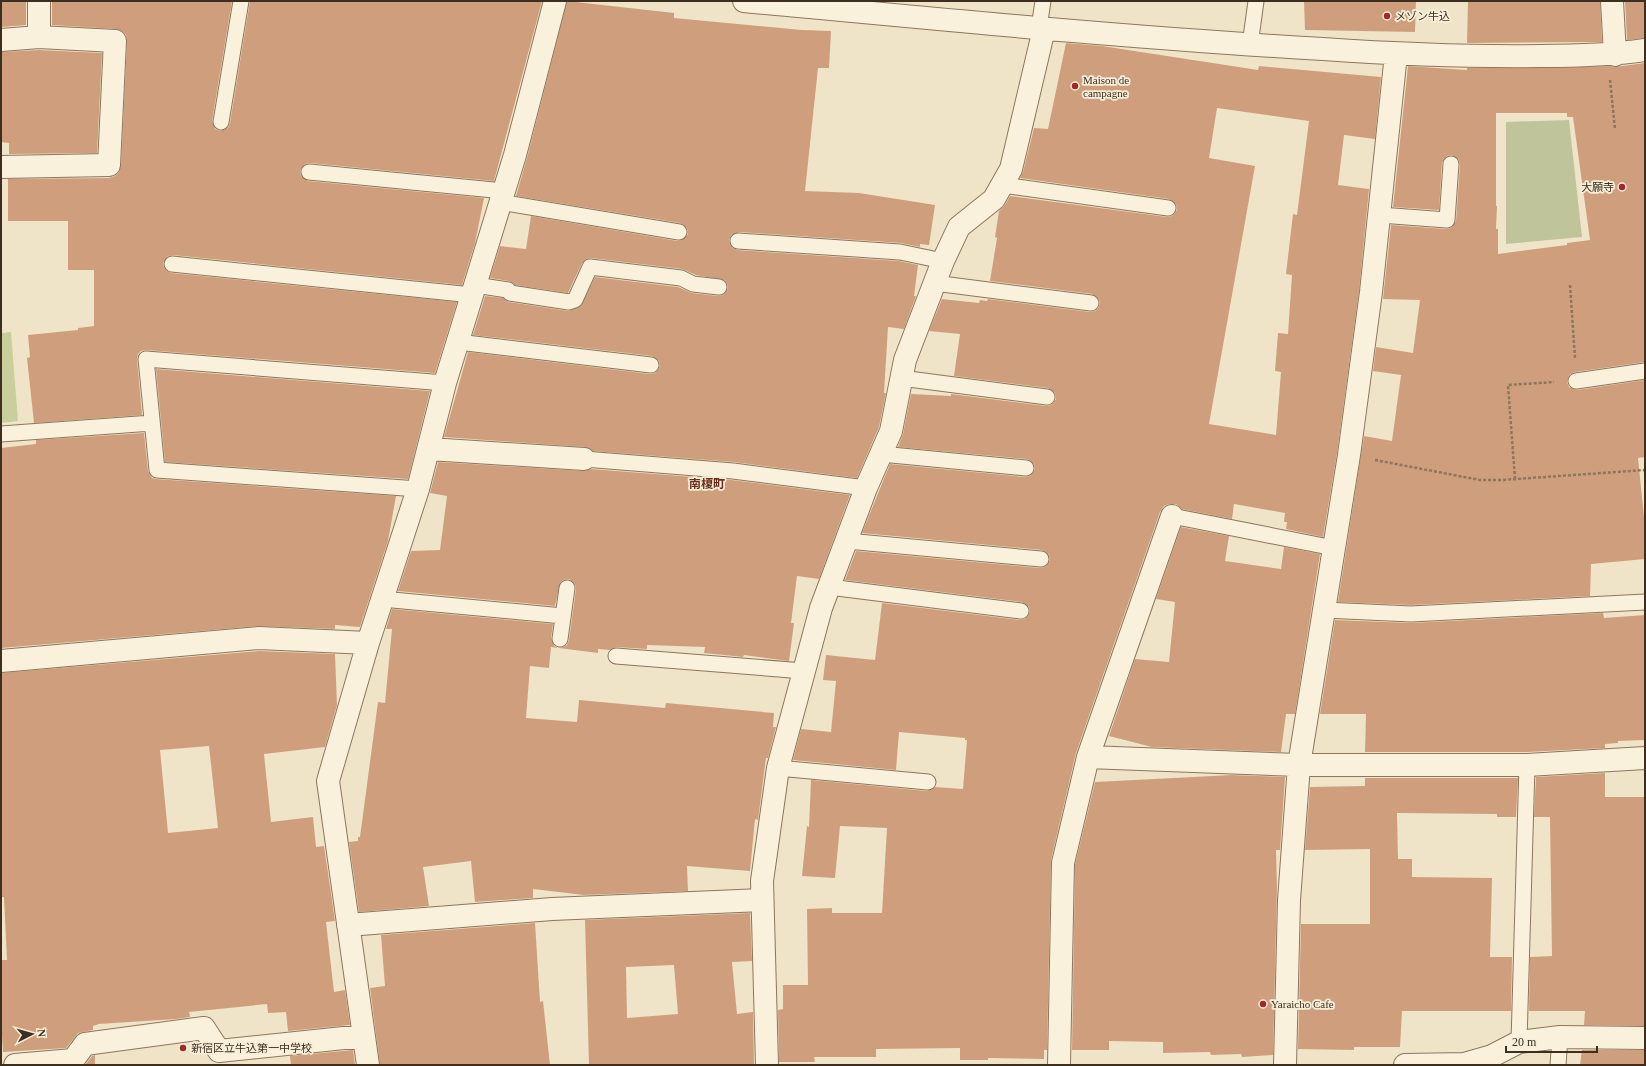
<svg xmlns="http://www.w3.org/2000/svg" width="1646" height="1066" viewBox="0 0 1646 1066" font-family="'Times New Roman','Noto Sans JP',serif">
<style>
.green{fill:#c9cf9b}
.cemetery{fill:#bfc49a}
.building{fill:#cf9f7d;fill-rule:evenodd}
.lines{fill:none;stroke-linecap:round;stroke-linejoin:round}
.lane-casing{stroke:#8d765c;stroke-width:17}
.street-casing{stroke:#8d765c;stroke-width:24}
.path{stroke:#8d765c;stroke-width:2.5;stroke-dasharray:3 2;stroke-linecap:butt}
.lane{stroke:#faf1dc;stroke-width:15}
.street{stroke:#faf1dc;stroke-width:22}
.poi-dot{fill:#9e2a2b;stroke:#f7eed8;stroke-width:1.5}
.labels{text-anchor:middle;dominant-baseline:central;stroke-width:3.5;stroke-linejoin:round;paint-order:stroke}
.poi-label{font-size:11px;fill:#3d2e20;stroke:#f7eed8;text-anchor:start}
.neighbourhood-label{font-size:12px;font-weight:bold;fill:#6b2e1e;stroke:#f7eed8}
</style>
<rect width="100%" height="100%" fill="#f0e4c8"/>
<path class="green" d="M11,332L18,421L1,423V333Z"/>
<path class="cemetery" d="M1569,120L1582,237L1506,244V122Z"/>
<path class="building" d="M1,1H26V25L1,27Z
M52,1H232L212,121L215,129L220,131L228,128L230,123L250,1H542L494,181L310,163L305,164L300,171L301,176L308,181L484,198L475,243L462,285L173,255L168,256L163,263L164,268L171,273L457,302L435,373L146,350L141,351L138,354L137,359L142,415L34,423L27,358L30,357L28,335L78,330V328L94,326V270H68V221H8V179L109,178L115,176L119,172L121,166L127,42L126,35L122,31L116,29L52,25Z
M567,1L674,13V18L802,30L831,31L829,68H818L805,191L859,193L935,205L929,245L920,244V247L901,243L739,232L731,236L729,241L733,248L737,250L899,261L918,265L914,296H916L904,329L888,327L884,393H886L879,427L857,478L734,462L593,451L585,447L444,437L468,352L650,374L655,373L660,366L659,361L652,356L473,335L485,296L503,298L509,302L568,311L581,306L595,277L678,287L692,293L718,296L723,295L728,288L727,284L724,280L696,275L682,269L591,258L586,259L582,263L568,293L515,285L509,281L490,278L500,246L526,249L531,216L678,241L682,240L688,234L687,228L680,223L516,196L527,158Z
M1304,1H1416L1415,32L1305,30Z
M1468,1H1600L1602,42L1467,43Z
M1625,1H1645V38L1627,40Z
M1066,43L1102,46L1258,70L1259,66L1381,77L1375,139L1344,135L1338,185L1369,189L1359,291L1337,453L1323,537L1286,529L1287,522H1284L1285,513L1234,504L1232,519L1182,509L1176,504H1169L1164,506L1160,512L1076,753L1051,860L1047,1050H1044V1059L988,1058V1060H960V1048L876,1049V1057H814L815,1062H779L778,1010L783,1009V985H808L807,909L832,908V913H882L887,828L840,826L835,878L802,876L807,826L809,827L811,780L927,791L935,787L963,789L967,740H965V738L899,732L896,770L793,760L801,729L831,732L836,681L823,680L826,655L875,660L882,603L1020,620L1025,619L1030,612L1029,607L1022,602L845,580L856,551L1040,568L1045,567L1050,560L1049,555L1042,550L862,533L890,464L1025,477L1030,476L1035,469L1034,464L1027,459L898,447L903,434L911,394L951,396V394L1046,406L1051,405L1056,399L1055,393L1048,388L954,376L960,334L929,331L942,299L979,303L980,300L987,301L988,299L1090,312L1095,311L1098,308L1100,304L1099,299L1092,294L990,281L997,238L995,237L999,211L1005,205L1010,196L1167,217L1172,216L1177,210L1176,204L1169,199L1020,178L1023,172L1034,128L1048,129ZM1217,108L1309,121L1297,215L1293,214L1286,274L1292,275L1288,334L1278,333L1275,371L1281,372L1276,435L1209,424L1255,166L1209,158Z
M39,50L102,53L97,153L9,154V143L1,142V52Z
M1645,63V362L1575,372L1570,374L1567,382L1569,387L1577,390L1645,380V457L1638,458L1645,527V559L1591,564L1590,596L1411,605L1338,602L1364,436L1392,441L1401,375L1373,371L1376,347L1413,353L1420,300L1383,299L1391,225L1446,229L1451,228L1456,221L1460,165L1459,160L1452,155L1447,156L1442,163L1439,210L1393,207L1408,66L1467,70V68H1554L1610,66L1615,67ZM1496,113H1567V117H1573L1590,240L1567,243V245L1498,254V229H1496L1497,206H1496Z
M156,369L430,391L408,479L165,462Z
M144,433L148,471L152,478L156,479L396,496L388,541L360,627L335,625V629L258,626L1,648V448L36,444V440Z
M438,462L583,471L591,469L732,480L850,495L819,579L797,576L791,623H794L789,661L744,655L743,657L704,653L705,647L647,645V649L616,647L610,650L598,649V653L551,647L549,668L530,666L526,718L577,722L579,700L665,708L666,703L774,713L773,727H776L768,758H766L758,820L755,819L750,871L687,866L688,891L584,895L533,889V898L475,902L471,861L423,867L429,906L359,912L349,842L358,841V837H360L378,702L385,703L392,629H386L392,609L553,624L551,638L554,646L558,648L563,647L567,645L569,640L576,589L575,584L569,579L563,580L560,583L555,606L398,591L411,551L440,550L447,496L430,493Z
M1181,527L1229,536L1225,561L1281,569L1284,547L1320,554L1295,714H1286L1281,752L1152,747L1109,736L1135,659L1169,662L1175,602L1156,599Z
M1603,613L1604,618L1645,615V740L1618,741V743L1605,744V748L1527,752H1365L1366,714H1320L1335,620L1411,623Z
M259,651L335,654L337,705L325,747L264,754L271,822L313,817L316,847L324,846L335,921L326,922L334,992L345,990L350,1025L288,1031L286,1012L268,1013L267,1004L189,1012L190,1017L176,1019L99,1024L93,1026V1030L78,1033L66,1048L3,1052L1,1019V960H7L4,897H1V673ZM209,746L218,828L168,833L160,750Z
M1605,773V797H1645V1026L1584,1025L1585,1011H1529L1530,957L1552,956L1550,817H1534L1536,777Z
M1232,775L1285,777L1280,850H1276L1277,886L1273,1055L1242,1057L1241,1054L1211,1055L1210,1052L1163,1053V1042L1109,1041V1050H1072L1075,865L1095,782Z
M1365,778H1518L1516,817H1497V814L1397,813L1398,859H1412V877L1492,878L1490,957H1512L1511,1011H1402L1400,1047H1354V1050L1298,1049L1301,924H1370V849L1305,850L1310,787L1365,786Z
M750,913L752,961L732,962L737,1014L753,1012L754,1064L742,1065H589L585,920ZM674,965L678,1014L627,1018L626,967Z
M535,923L540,1002L543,1001L550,1065H380L370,988L385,986L381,935Z
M353,1050L355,1065H291L290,1056Z
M1582,1050H1645V1065H1580Z
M95,1055V1065H85L92,1056Z"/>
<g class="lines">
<g class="lane-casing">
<path id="lane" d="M1039,28L1043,1
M1250,45L1256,1
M221,122L241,1
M309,172L504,191
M1002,185L1168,208
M500,202L679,232
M1380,215L1447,220L1451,164
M738,241L900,252L943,261
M172,264L472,295
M934,283L1091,303
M475,285L508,290L510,293L569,302L575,300L590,267L681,278L693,284L719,287
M458,342L651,365
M901,378L1047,397
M1576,381L1645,371
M1,434L152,423
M881,454L1026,468
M584,459L733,471L866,488
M418,489L157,470L146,359L445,383
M1172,516L1334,548
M847,541L1041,559
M829,587L1021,611
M382,599L563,616
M1324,610L1411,614L1645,602
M560,639L567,588
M616,656L804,671
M778,768L928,782
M1519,1042L1527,765
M1558,1065L1560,1037"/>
</g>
<g class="street-casing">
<path id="street" d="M744,1C937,19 1129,38 1323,49C1396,54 1468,57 1541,56C1576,56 1610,55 1645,50
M1612,1L1615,55
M39,37V1
M1,40L39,37L115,41L109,165L1,167
M429,449L584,459
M1,661L259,638L368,643
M1088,757L1299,765H1527L1645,758
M348,925L552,909L762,900
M15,1065L73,1060L85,1044L204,1028L219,1051L363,1036
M368,1065L328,781L368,643L418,489L445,383L515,155L555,1
M767,1065L762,881L778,768L821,608L866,488L891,431L905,360L943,261L959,227L994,199L1011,169L1044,29
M1059,1065L1063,863L1088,757L1172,516
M1285,1065L1289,900L1299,765L1349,455L1371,292L1396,54
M1405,1065L1464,1064L1492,1056L1519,1042L1560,1037L1645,1038"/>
</g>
<path class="path" d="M1610,80L1615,129
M1570,285L1575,358
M1375,460L1480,480H1502L1645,470
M1515,479L1508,385L1554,382"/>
<use href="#lane" class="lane"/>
<use href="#street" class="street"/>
</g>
<g class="poi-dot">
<circle cx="1387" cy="16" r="4"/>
<circle cx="1075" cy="86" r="4"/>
<circle cx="1622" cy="187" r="4"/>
<circle cx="1263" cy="1004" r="4"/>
<circle cx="183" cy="1048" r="4"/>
</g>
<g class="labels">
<g class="poi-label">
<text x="1395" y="16">メゾン牛込</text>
<text x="1083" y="80">Maison de<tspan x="1083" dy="13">campagne</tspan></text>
<text x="1614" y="187" text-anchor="end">大願寺</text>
<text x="1271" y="1004">Yaraicho Cafe</text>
<text x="191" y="1048">新宿区立牛込第一中学校</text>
</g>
<g class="neighbourhood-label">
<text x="707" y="484">南榎町</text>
</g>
</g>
<rect width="1646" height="1066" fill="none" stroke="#3d2e20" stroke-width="4"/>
<g transform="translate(32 1034) rotate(84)" stroke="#f7eed8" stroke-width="3" paint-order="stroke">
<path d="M0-3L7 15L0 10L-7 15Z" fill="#3d2e20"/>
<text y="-6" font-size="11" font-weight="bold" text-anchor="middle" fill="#3d2e20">N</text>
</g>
<path d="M1506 1046v6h91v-6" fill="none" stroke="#3d2e20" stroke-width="2"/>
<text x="1512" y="1046" font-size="12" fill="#3d2e20" stroke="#f7eed8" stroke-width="3" paint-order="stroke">20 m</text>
</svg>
